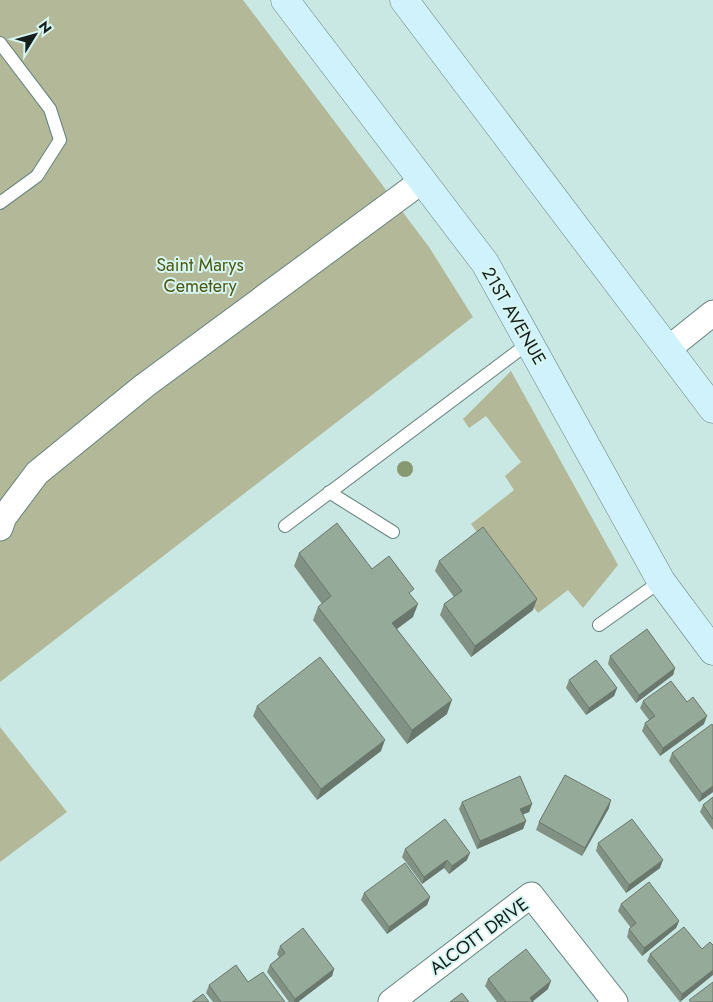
<svg xmlns="http://www.w3.org/2000/svg" width="713" height="1002" viewBox="0 0 713 1002" font-family="Jost,sans-serif">
<style>
.green{fill:#b2b898}
.lines{fill:none;stroke-linecap:round;stroke-linejoin:round}
.lane-casing{stroke:#67827e;stroke-width:14}
.street-casing{stroke:#67827e;stroke-width:27}
.secondary-casing{stroke:#67827e;stroke-width:29}
.lane{stroke:#fff;stroke-width:12}
.street{stroke:#fff;stroke-width:25}
.secondary{stroke:#d0f2fc;stroke-width:28}
.tree{fill:#869970}
.wall{fill:#819284}
.shaded-wall{fill:#69776c}
.building{fill:#96aa9a;stroke:#69776c}
.labels{text-anchor:middle;dominant-baseline:central;stroke-width:4;stroke-linejoin:round;paint-order:stroke}
.park-label{font-size:18px;fill:#4f5812;stroke:#d7f5f1}
.street-label{font-size:18px;fill:#131e1d;stroke:#d7f5f1}
</style>
<rect width="100%" height="100%" fill="#cae8e3"/>
<path class="green" d="M0,0H243L429,247L473,317L0,682Z
M511,371L618,565L583,608L568,590L538,613L471,524L514,490L505,476L521,462L486,416L469,428L463,419Z
M0,727L67,812L0,862Z"/>
<g class="lines">
<g class="lane-casing">
<path id="lane" d="M0,43L50,109L60,140L37,176L0,203
M329,492L393,532
M285,526L530,342
M599,625L661,581"/>
</g>
<g class="street-casing">
<path id="street" d="M668,349L713,313
M0,528L4,517L37,473L144,386L422,181
M391,1002L531,895L615,1002"/>
</g>
<g class="secondary-casing">
<path id="secondary" d="M285,0L485,263L661,581L713,651
M404,0L713,409"/>
</g>
<use href="#lane" class="lane"/>
<use href="#street" class="street"/>
<use href="#secondary" class="secondary"/>
</g>
<circle class="tree" cx="405" cy="469" r="8"/>
<path class="wall" d="M299,553L372,569L411,596L413,617L397,629L447,714L407,744L313,620L318,607L322,604L294,566Z
M439,561L533,610L471,657L440,615L444,604L454,597L435,571Z
M610,656L675,668L673,675L636,703L608,664Z
M569,680L617,688L614,696L586,715L566,688Z
M643,701L687,702L704,724L660,756L642,731L645,723L649,720L640,708Z
M257,706L381,751L317,800L253,716Z
M713,726V792L699,802L669,761L672,753Z
M713,797V830L700,812L703,805Z
M462,802L532,804L529,812L523,814L526,821L523,829L477,849L459,809Z
M609,808L582,856L536,830L539,822Z
M598,843L660,868L626,893L596,851Z
M405,849L467,860L449,874L444,868L422,884L402,857Z
M364,893L430,897L427,905L387,934L361,900Z
M621,904L679,921L676,928L642,956L627,937L629,929L631,928L618,911Z
M280,946L334,969L332,976L298,1002H289L267,972L270,965L279,957L277,954Z
M702,949L680,1002L647,961L650,954Z
M488,979L548,989L533,1001V1002H497L485,986Z
M248,982L285,1002H213L206,993L209,985Z"/>
<path class="shaded-wall" d="M537,599L533,610L471,657L475,646Z
M418,604L413,617L387,636L392,623Z
M675,668L673,675L636,703L639,695Z
M617,688L614,696L586,715L589,708Z
M452,700L447,714L407,744L412,730Z
M707,716L704,724L660,756L663,748Z
M385,740L381,751L317,800L321,789Z
M713,786V792L699,802L702,794Z
M611,800L609,808L582,856L585,848Z
M532,804L529,812L517,817L520,809Z
M526,821L523,829L477,849L480,841Z
M470,853L467,860L449,874L452,866Z
M447,860L444,868L422,884L424,877Z
M663,860L660,868L626,893L629,885Z
M430,897L427,905L387,934L389,927Z
M679,921L676,928L642,956L644,948Z
M334,969L332,976L298,1002H294L295,999Z
M713,970V975L680,1002L682,994Z
M551,981L548,989L532,1002L530,998Z"/>
<path class="building" d="M337,523L372,569L389,556L414,589L409,593L418,604L392,623L452,700L412,730L318,607L331,596L299,553Z
M483,527L537,599L475,646L444,604L462,591L439,561Z
M647,629L675,668L639,695L610,656Z
M320,657L385,740L321,789L257,706Z
M596,660L617,688L589,708L569,680Z
M671,681L687,702L693,697L707,716L663,748L645,723L655,716L643,701Z
M712,724L713,726V786L702,794L672,753Z
M565,775L611,800L585,848L539,822Z
M520,776L532,804L520,809L526,821L480,841L462,802Z
M713,797V819L703,805Z
M445,819L470,853L452,866L447,860L424,877L405,849Z
M632,819L663,860L629,885L598,843Z
M405,863L430,897L389,927L364,893Z
M649,882L679,921L644,948L629,929L636,923L621,904Z
M684,927L702,949L710,942L713,945V970L682,994L650,954Z
M303,928L334,969L295,999L270,965L285,953L280,946Z
M526,949L551,981L530,998L533,1002H506L488,979Z
M236,965L248,982L263,972L285,1002H221L209,985Z
M713,982V1002H691L689,1000Z
M462,993L469,1002H450Z
M203,994L209,1002H192Z"/>
<g class="labels">
<g class="park-label">
<text x="200" y="265">Saint Marys<tspan x="200" dy="21">Cemetery</tspan></text>
</g>
<g class="street-label">
<text transform="translate(514 316) rotate(60)">21ST AVENUE</text>
<text transform="translate(479 936) rotate(-36)">ALCOTT DRIVE</text>
</g>
</g>
<g transform="translate(35 35) rotate(53)" stroke="#d7f5f1" stroke-width="4" paint-order="stroke">
<path d="M0-4L9 19L0 12L-9 19Z" fill="#131e1d"/>
<text y="-8" font-size="14" font-weight="bold" text-anchor="middle" fill="#131e1d">N</text>
</g>
</svg>
